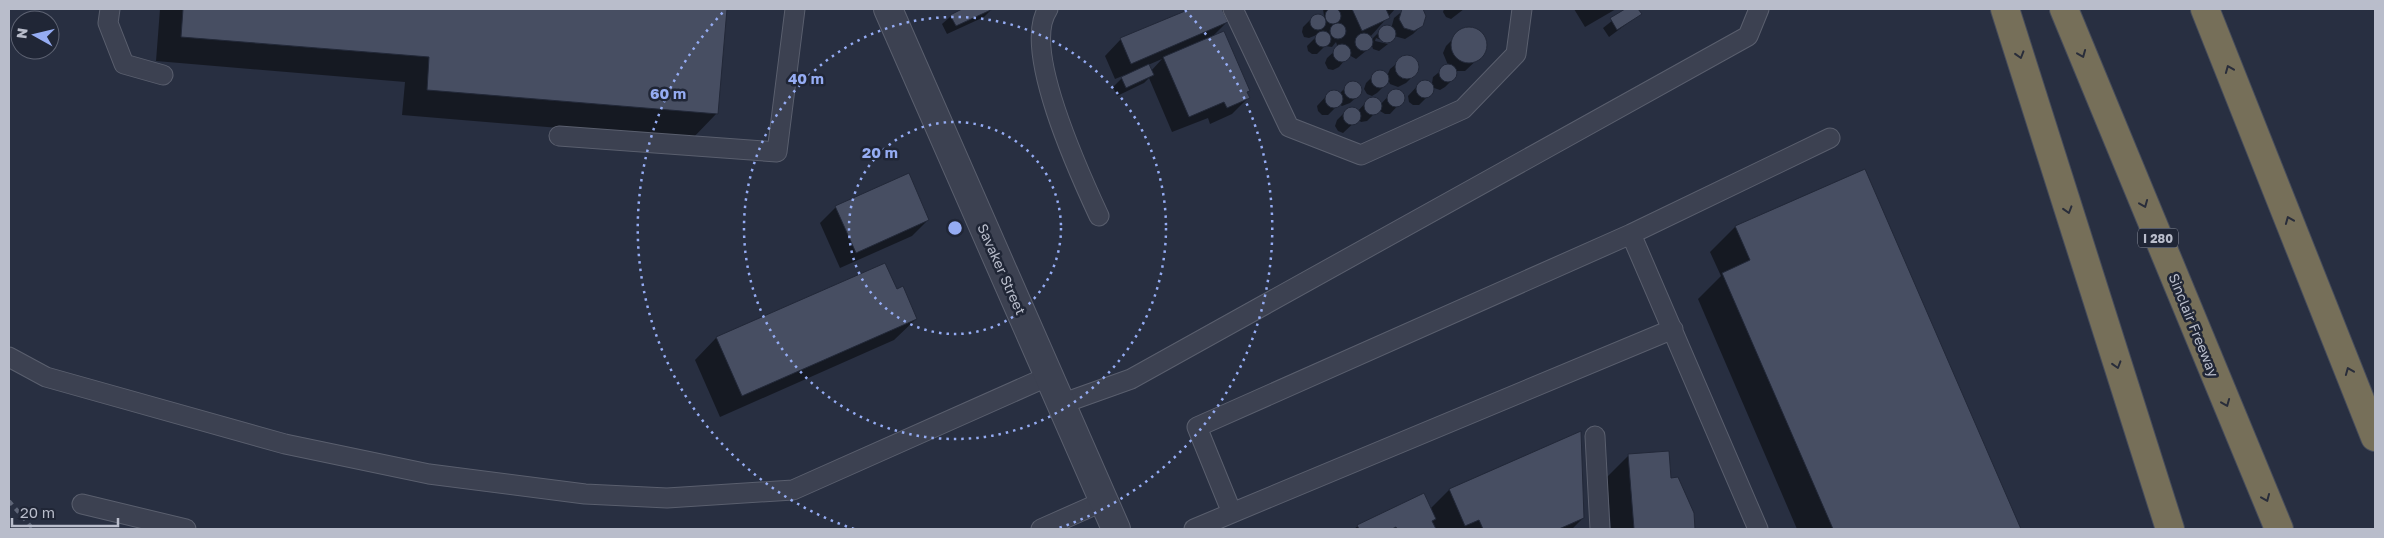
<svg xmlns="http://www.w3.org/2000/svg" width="2384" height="538" viewBox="0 0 2384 538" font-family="'Golos Text',sans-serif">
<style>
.shadow{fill:#0007;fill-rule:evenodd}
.building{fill:#474e62;stroke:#222838}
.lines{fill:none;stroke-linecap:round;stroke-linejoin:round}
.service-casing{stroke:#5a5f6e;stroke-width:21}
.minor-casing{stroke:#5a5f6e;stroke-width:30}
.motorway-casing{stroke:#464c5b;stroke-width:30}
.service{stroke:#3c4151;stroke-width:19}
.minor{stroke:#3c4151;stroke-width:28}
.motorway{stroke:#766f59;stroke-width:28}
.rail{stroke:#5e6577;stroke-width:4;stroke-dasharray:5 5;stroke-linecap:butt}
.oneway{stroke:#292d3a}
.ring{fill:none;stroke:#95acf3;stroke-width:2.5;stroke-dasharray:2.5 5}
.labels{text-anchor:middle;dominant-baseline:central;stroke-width:5;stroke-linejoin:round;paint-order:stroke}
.shield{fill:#202636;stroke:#8b909e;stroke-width:1}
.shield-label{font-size:12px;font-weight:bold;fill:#b9bdcb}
.street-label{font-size:14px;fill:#b9bdcb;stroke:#202636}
.centre{fill:#95acf3;stroke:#202636;stroke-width:2.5}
.ring-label{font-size:15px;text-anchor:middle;font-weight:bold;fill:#95acf3;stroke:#202636;stroke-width:5;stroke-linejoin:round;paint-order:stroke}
</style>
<rect width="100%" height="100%" fill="#282f41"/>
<path class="shadow" d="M160,9H725L717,113L692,139L402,115L405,82L156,61Z
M965,9H992L984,17L947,34L942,24L951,16Z
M1193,9H1221L1227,22L1211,38L1248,91L1246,93L1248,98L1232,114L1210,124L1208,118L1172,132L1149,78L1144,83L1117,96L1113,87L1125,75L1115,79L1105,56L1121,39ZM1162,59L1151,71L1148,65Z
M1323,9H1395L1370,37L1371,40L1384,27H1389L1391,29L1394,18L1405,9H1421L1425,16L1422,25L1413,34L1405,39L1394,36L1389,43L1376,38L1375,41L1388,44L1379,51L1373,49L1372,46L1356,59L1349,55L1339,67L1333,70L1328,69L1325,63L1327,58L1338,48L1336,42L1332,47L1325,46L1317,54H1312L1308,51L1307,46L1319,34L1309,38L1304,37L1302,32L1303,27L1312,18L1324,16Z
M1444,9H1464L1451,19L1446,17L1443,12Z
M1574,9H1616L1585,27Z
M1627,9H1637L1640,14L1609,37L1603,28Z
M1471,28L1480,32L1485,40L1486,49L1481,56L1465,71H1454V78L1445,87L1440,90L1434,88L1432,83L1433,77L1448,65L1443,53L1446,46L1462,30Z
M1406,56L1414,59L1418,66L1415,74L1406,83L1398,87L1390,84L1388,79L1386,84L1377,93L1372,96L1367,94L1364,89L1366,83L1375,74L1380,71L1385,73L1387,76L1390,69Z
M1356,82L1360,86L1359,95L1350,103L1342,106L1339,104L1328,115H1322L1318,111L1317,106L1330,92L1339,94L1350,83Z
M1421,82H1427L1431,86L1432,92L1419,105H1413L1409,102L1408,96Z
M1393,91H1398L1403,94V100L1390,114H1385L1380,111V108L1367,121L1361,122L1358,119L1343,133L1338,131L1335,126L1337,120L1346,111L1351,109L1357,112L1369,99L1375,98L1380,105Z
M1864,170L2020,529H1797L1698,299L1721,276L1710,252L1735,227Z
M836,207L928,220L912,236L840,268L820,223Z
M884,264L896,291L916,319L894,340L720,417L695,360L716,338Z
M1629,455L1670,479L1692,513L1693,529H1611L1607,477Z
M1449,490L1583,518L1572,529H1354L1358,526L1430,509Z"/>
<path class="building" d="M1325 16a8 8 0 1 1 16 0a8 8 0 1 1-16 0Z
M183,9H727L718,114L427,90L429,57L181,37Z
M962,9H993L956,26L950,15Z
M1190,9H1222L1228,22L1131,64L1120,38Z
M1352,9H1386L1390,18L1362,31Z
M1402,9H1423L1426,16L1423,26L1414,31L1404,28L1399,19Z
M1625,9H1638L1642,14L1617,30L1610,18Z
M1310 22a8 8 0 1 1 16 0a8 8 0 1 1-16 0Z
M1330 31a8 8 0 1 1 16 0a8 8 0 1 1-16 0Z
M1378 34a9 9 0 1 1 18 0a9 9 0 1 1-18 0Z
M1451 45a18 18 0 1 1 36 0a18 18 0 1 1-36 0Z
M1224,31L1250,91L1247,92L1250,98L1227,108L1224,102L1189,117L1163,57Z
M1315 39a8 8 0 1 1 16 0a8 8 0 1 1-16 0Z
M1355 42a9 9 0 1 1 18 0a9 9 0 1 1-18 0Z
M1333 53a9 9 0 1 1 18 0a9 9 0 1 1-18 0Z
M1395 67a12 12 0 1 1 24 0a12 12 0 1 1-24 0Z
M1149,64L1154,75L1126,88L1121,77Z
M1439 73a9 9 0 1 1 18 0a9 9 0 1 1-18 0Z
M1371 79a9 9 0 1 1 18 0a9 9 0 1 1-18 0Z
M1416 89a9 9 0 1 1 18 0a9 9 0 1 1-18 0Z
M1344 90a9 9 0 1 1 18 0a9 9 0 1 1-18 0Z
M1387 98a9 9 0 1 1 18 0a9 9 0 1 1-18 0Z
M1325 99a9 9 0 1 1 18 0a9 9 0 1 1-18 0Z
M1364 106a9 9 0 1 1 18 0a9 9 0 1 1-18 0Z
M1343 116a9 9 0 1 1 18 0a9 9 0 1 1-18 0Z
M1865,169L2021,529H1833L1722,273L1750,260L1735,226Z
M909,173L929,220L856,253L835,206Z
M885,263L897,289L903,286L917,319L742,396L716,337Z
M1581,431L1584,518L1559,529H1483L1479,520L1465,526L1449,489Z
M1669,451L1671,478L1678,477L1694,513L1695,529H1634L1628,454Z
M1424,493L1436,519L1432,521L1436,529H1397L1396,527L1392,529H1359L1357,525Z"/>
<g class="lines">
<g class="service-casing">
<path id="service" d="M110,9L108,23L124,64L163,75
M1048,9C1021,48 1080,175 1099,216
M1233,9L1289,127L1361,155L1463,109L1516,54L1522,9
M559,136L777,152L795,9
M1631,234L1197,427L1232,513L1673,329
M9,357L46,377L285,444L429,474L585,494L667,498L793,490L1049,376
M1061,404L1131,379L1748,36L1759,9
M1595,436L1600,529
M82,504L186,529
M1041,529L1104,501
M1194,529L1232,513
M1758,529L1631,234L1830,138"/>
</g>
<g class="minor-casing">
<path id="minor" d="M888,9L1116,529"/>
</g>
<g class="motorway-casing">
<path id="motorway" d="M2005,9L2170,529
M2064,9L2279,529
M2205,9L2375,437"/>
</g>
<use href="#service" class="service"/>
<use href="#minor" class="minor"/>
<use href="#motorway" class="motorway"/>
<path class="rail" d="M9,501L33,529"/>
</g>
<defs><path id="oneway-chevron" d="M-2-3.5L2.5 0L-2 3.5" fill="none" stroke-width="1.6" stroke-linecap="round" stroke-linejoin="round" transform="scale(1.25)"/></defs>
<g class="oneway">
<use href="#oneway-chevron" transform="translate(2082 54) rotate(68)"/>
<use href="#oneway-chevron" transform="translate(2020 55) rotate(73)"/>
<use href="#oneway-chevron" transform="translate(2229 69) rotate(-112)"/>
<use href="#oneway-chevron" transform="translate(2144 204) rotate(68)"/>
<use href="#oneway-chevron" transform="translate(2068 210) rotate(73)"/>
<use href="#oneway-chevron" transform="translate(2289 220) rotate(-112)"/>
<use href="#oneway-chevron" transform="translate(2117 365) rotate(73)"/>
<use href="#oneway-chevron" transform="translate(2349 371) rotate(-112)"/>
<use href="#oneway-chevron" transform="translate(2226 403) rotate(68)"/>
<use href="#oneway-chevron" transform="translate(2266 498) rotate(67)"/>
</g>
<g class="ring">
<circle cx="955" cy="228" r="106"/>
<circle cx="955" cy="228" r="211"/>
<path d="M854 529A317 317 0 0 1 725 10M1185 10A317 317 0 0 1 1056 529"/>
</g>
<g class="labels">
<rect class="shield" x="2138" y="228.5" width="40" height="19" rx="4"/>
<g class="shield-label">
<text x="2158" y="238">I 280</text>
</g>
<g class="street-label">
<text transform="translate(1002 269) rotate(66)">Savaker Street</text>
<text transform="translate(2194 325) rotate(68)">Sinclair Freeway</text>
</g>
</g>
<circle cx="955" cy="228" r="8" class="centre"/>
<g class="ring-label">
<text x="806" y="84">40 m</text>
<text x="668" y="99">60 m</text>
<text x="880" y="158">20 m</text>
</g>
<rect width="2384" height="538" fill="none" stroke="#b9bdcb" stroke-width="20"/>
<g transform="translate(35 35) rotate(278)"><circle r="24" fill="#202636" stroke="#5d6272"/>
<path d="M0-4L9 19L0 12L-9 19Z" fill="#95acf3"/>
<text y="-8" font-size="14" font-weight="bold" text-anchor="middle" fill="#b9bdcb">N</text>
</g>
<path d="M12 518v8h106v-8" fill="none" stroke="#b9bdcb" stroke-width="2.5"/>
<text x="20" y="518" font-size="15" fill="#b9bdcb" stroke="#202636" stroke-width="4" paint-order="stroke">20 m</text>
</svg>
